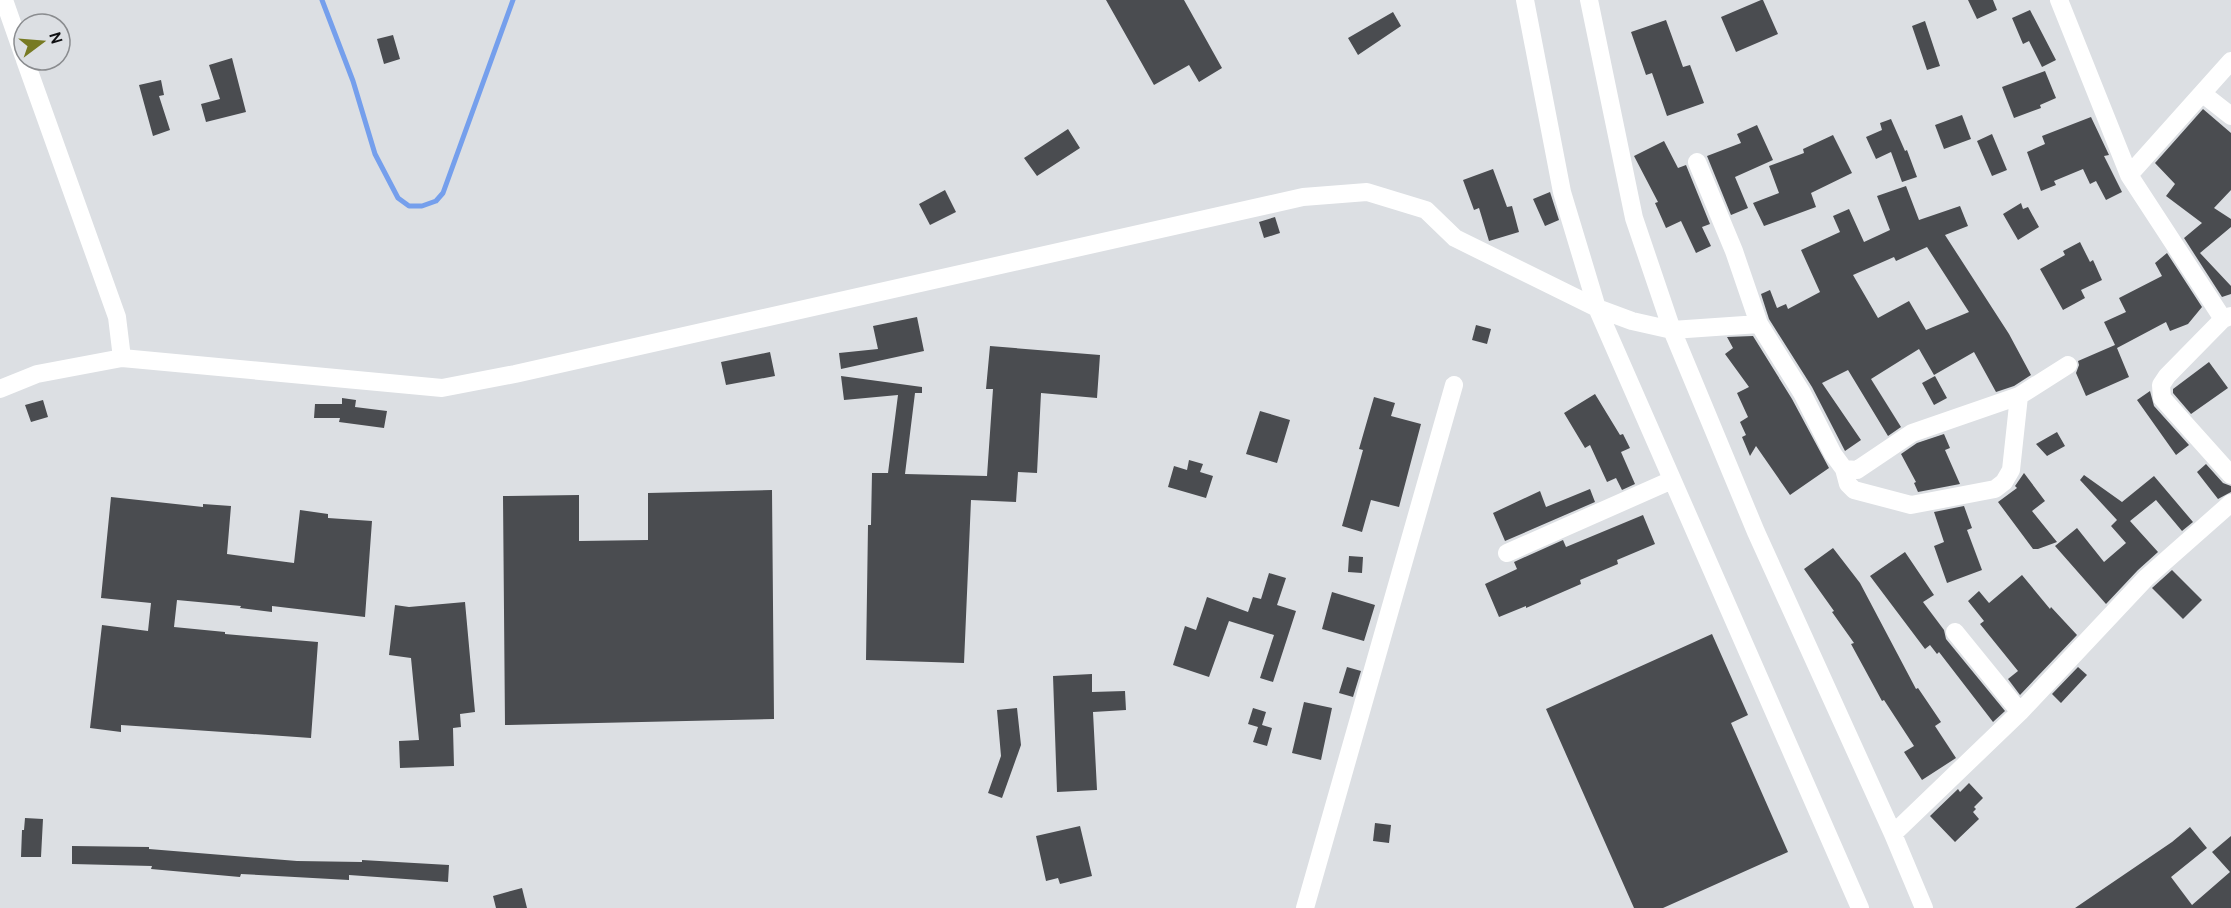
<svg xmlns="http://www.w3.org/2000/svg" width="2231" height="908" viewBox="0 0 2231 908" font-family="Cabin,sans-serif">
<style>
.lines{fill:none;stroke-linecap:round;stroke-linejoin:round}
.stream{stroke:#759fec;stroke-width:5}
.building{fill:#4a4c50;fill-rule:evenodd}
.minor{stroke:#fff;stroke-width:18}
</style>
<rect width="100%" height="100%" fill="#dcdfe3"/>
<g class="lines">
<path class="stream" d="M322,0L353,81L375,154L398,198L409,206H422L436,201L443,193L513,0"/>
</g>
<path class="building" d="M1106,0H1184L1222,68L1199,82L1189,65L1154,85Z
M1761,0H1763L1778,34L1736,52L1721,17Z
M1968,0H1993L1997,10L1977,19Z
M2030,10L2056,60L2042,67L2029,41L2023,44L2012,18Z
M1393,12L1401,26L1358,55L1348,38Z
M1666,20L1683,67L1690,65L1704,103L1667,116L1652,73L1646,75L1631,32Z
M1925,21L1940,66L1927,70L1912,26Z
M393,35L400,59L384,64L377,39Z
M232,58L246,112L206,122L201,104L220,99L209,65Z
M2045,71L2056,98L2040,105L2041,108L2014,118L2002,87Z
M161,80L164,95L159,96L170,130L153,136L139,85Z
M2203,109L2231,133V190L2214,208L2231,219V227L2200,253L2231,286V294L2222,297L2184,238L2202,223L2166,196L2175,184L2155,163Z
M1962,115L1971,139L1944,149L1935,125Z
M2091,117L2109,155L2104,156L2122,192L2106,200L2096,181L2090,184L2083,169L2054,181L2056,185L2041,191L2027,152L2045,144L2042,136Z
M1891,119L1905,151L1907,150L1917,177L1902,182L1891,152L1876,159L1866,137L1882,130L1880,123Z
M1757,125L1773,160L1735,177L1748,208L1731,215L1707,156L1741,143L1737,134Z
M1068,129L1080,148L1037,176L1024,158Z
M1992,134L2007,170L1992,176L1977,141Z
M1833,135L1852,173L1811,193L1816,207L1764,226L1753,203L1779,193L1769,166L1804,153L1803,149Z
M1664,141L1678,168L1686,165L1710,224L1702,227L1711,246L1696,253L1681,221L1666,228L1655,203L1658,202L1634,156Z
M1493,169L1507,207L1512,206L1519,232L1489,241L1479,208L1474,210L1463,180Z
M1906,186L1919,220L1960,206L1968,226L1945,235L2009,334L2031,375L2014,386L1996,392L1974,352L1934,375L1919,349L1871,379L1901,427L1888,436L1848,370L1822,383L1861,440L1845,451L1812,387L1769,319L1761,294L1770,290L1777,308L1786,304L1788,309L1820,292L1801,250L1840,232L1833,216L1849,209L1864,242L1890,230L1877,196ZM1927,247L1969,312L1926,330L1909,301L1878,318L1853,275L1894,257L1896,261Z
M945,190L956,212L930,225L919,204Z
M1550,192L1559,220L1545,226L1533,199Z
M2021,203L2023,209L2028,207L2039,227L2018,240L2003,214Z
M1275,217L1280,233L1264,238L1259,222Z
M2080,242L2090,262L2093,260L2102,280L2081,290L2085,298L2063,310L2040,269L2065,255L2063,251Z
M2167,253L2202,307L2188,324L2170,331L2166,322L2117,348L2129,377L2086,396L2076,373L2079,365L2078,361L2115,345L2104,322L2126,312L2119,298L2162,276L2155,263Z
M917,317L924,351L841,369L839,353L878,349L873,326Z
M1476,325L1491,329L1487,344L1472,340Z
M1753,336L1792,399L1829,468L1790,495L1756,446L1750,456L1742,437L1746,435L1740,422L1748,417L1737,393L1749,387L1725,354L1733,348L1727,337Z
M990,346L1100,355L1097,398L1041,393L1037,473L1018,472L1016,502L971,500L964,663L866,660L868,525H871L872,473H888L898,395L844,400L841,376L922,387V393H915L905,474L987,476L993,389H986Z
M770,352L775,376L726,385L721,362Z
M2209,362L2228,388L2191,414L2173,393V389Z
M1935,376L1947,398L1934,405L1922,383Z
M2150,391L2154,406L2189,445L2176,455L2137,400Z
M1595,394L1620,435L1623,434L1630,448L1621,452L1635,484L1622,490L1616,478L1607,482L1590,445L1585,448L1564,413Z
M1374,397L1395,403L1391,416L1421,424L1399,507L1371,500L1362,532L1342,526L1363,450L1359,449Z
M342,398L356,400L355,407L387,411L384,428L339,422L340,418H314L315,404H342Z
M43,400L48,417L31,422L25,405Z
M1260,411L1290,420L1277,463L1246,454Z
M2057,432L2065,446L2047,456L2036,444Z
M1944,434L1950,448L1945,450L1960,484L1918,492L1914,483L1916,482L1901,454L1917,443Z
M1189,460L1203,464L1200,472L1213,476L1206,498L1168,487L1174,466L1187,470Z
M2206,464L2223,483L2231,486V492L2218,499L2197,472Z
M2024,473L2045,501L2032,511L2057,542L2038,549H2033L1998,502L2017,488L2015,486Z
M2084,475L2122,502L2154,476L2193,522L2182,531L2156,500L2130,521L2158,552L2138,570L2106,604L2055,546L2077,528L2104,562L2126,543L2111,526L2117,520L2080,480Z
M1590,489L1595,502L1505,541L1493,513L1540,491L1546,507Z
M772,490L774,719L505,725L503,496L579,495V541L648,540V493Z
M111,497L203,507V504L231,506L227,554L294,563L300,510L328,514V518L372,521L365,617L272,606V612L240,608L241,606L177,600L174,627L225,632V634L318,642L311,738L121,725V732L90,728L102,625L148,631L151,603L101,598Z
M1964,506L1972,528L1967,530L1982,570L1947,583L1934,546L1944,542L1934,512Z
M1643,515L1655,544L1617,560L1618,564L1580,580L1581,584L1526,608V606L1499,617L1485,584L1517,569L1514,562L1563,540L1566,547Z
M1833,548L1860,583L1916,689L1918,688L1941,722L1935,726L1956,758L1922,780L1904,752L1914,746L1884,700L1882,701L1851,644L1854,643L1832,612L1834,611L1804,569Z
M1905,552L1934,595L1923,602L1944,630L1946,639L2005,711L1993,722L1939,652L1937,654L1930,645L1925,649L1870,576Z
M1349,556L1363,557L1362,573L1348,572Z
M2172,570L2202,600L2183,619L2152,588Z
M1269,573L1286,578L1277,605L1296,611L1273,682L1260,678L1274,635L1229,621L1209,677L1173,665L1185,626L1196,630L1207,597L1248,612L1253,597L1261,599Z
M2022,575L2050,609L2051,607L2077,635L2020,695L2008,679L2018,671L1980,624L1984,621L1968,601L1979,591L1989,603Z
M1332,592L1375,605L1364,641L1322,629Z
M465,602L475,712L460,714L461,727L453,728L454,766L400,768L399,741L419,740L411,658L389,655L395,605L409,607Z
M1712,634L1748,715L1731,723L1788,852L1663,908H1634L1546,709Z
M1347,667L1361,671L1353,697L1339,693Z
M2078,667L2087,675L2061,703L2052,694Z
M1092,674V692L1125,691L1126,710L1093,712L1097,790L1057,792L1053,676Z
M1304,702L1332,708L1321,760L1292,753Z
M1017,708L1021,745L1002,798L988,793L1001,756L997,710Z
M1253,708L1266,712L1262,725L1272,728L1267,746L1253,742L1258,727L1248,724Z
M1969,783L1983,798L1974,807L1976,809L1973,812L1979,819L1955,842L1930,816L1958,789L1960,792Z
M25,818L43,819L41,857H21L22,830H24Z
M1375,823L1391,825L1389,843L1373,841Z
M1080,826L1092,876L1060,884L1058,878L1046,881L1036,836Z
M2190,827L2207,848L2171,877L2192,905L2230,872L2212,852L2231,836V908H2075L2172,842Z
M72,846L149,847V849L297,861L362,862V860L449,865L448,882L349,875V880L241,874L240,877L151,869L152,866L72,864Z
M522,888L527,908H496L493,896Z"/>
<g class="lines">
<path class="minor" d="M4,0L24,57
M1525,0L1562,192L1597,308L1860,908
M1589,0L1634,218L1672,330L1756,532L1893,834L1924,908
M2059,0L2129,175L2223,319
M25,60L117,317L122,358
M2203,94L2231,116
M1697,162L1734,251L1759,324
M2129,175L2231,61
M2231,316L2223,319L2167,376L2161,385L2162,398L2231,475
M0,389L37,374L122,358L442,388L515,374L1303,197L1367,192L1426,210L1455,238L1597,308L1632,321L1672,330L1759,324L1802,393L1833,454L1844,469L1857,470L1912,433L2019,396L2068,365
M1844,469L1848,484L1854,490L1911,505L1995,489L2004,482L2011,470L2019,396
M1507,553L1672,480
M1955,632L2020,712
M1893,834L2020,712L2146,578L2231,503
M1305,908L1454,385"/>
</g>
<g transform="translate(42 42) rotate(74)"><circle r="28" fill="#dcdfe3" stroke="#8a8c8f" stroke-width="1.5"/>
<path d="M0-4.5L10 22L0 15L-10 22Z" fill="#777a23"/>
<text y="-9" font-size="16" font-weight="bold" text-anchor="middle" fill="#0f1012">N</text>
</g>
</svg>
